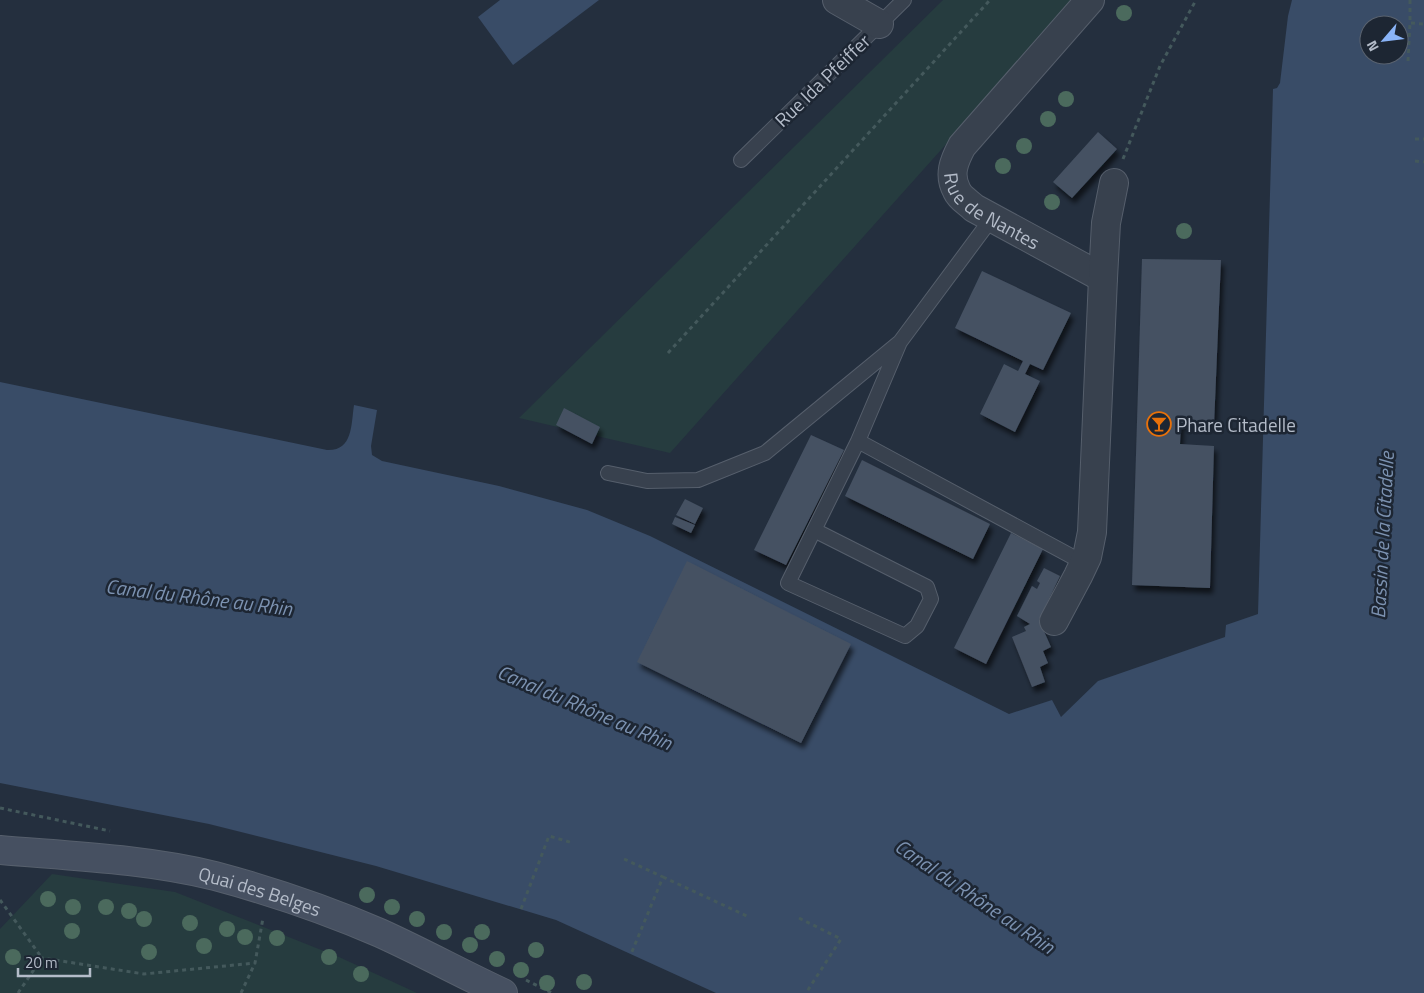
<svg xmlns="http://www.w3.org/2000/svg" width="1424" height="993" viewBox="0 0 1424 993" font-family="'Titillium Web',sans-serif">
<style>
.green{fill:#263c3f}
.water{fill:#394c67;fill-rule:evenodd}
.building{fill:#455162;filter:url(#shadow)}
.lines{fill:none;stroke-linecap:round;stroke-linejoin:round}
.lane-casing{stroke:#565f6c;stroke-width:16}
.street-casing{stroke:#565f6c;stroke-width:30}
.secondary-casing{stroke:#565f6c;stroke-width:30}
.path{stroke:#44595c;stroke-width:3;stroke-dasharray:4 4;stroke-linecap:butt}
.lane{stroke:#38414e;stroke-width:14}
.street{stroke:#38414e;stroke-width:28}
.secondary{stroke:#465061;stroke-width:28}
.tree{fill:#4b6a5d}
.labels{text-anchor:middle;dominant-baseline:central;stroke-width:5;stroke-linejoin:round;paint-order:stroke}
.street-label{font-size:19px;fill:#b4bcc9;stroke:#1d2633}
.poi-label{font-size:19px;fill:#b4bcc9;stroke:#1d2633;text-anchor:start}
.water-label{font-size:20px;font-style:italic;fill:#7c92b1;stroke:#1d2633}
</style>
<defs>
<filter id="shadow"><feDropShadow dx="3" dy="5.5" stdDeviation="2.5" flood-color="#0009"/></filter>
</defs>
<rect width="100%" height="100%" fill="#242f3e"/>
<path class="green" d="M943,0H1075L670,453L519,418Z
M52,874L175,892L339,957L417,993H0V929Z"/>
<path class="water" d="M500,0H599L513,65L478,17Z
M1292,0H1424V993H716L556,920L376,866L209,824L0,783V382L327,450C353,451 351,425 354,405L377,410L371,446L372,455L382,461L499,486L587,510L650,536L1009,714L1052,700L1061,717L1098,681L1225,637L1226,625L1258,614L1273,89L1277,88L1280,83L1288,16ZM1369,25H1399V55H1369Z"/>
<path class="building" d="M1098,132L1117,149L1072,198L1053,182Z
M1142,259L1221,260L1214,425L1181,423L1180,444L1214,446L1210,588L1132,585Z
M982,271L1071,313L1043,370L1030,364L1025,374L1040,381L1015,432L980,414L1004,364L1018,371L1023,361L955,328Z
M564,408L600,427L592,444L556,425Z
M811,435L844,450L786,565L754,550Z
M862,460L990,524L973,559L845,496Z
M685,499L703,508L695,524L676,515Z
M675,517L695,525L691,533L672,524Z
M1011,533L1043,549L986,664L954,648Z
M687,561L851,644L801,743L637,662Z
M1044,568L1060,576L1039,620L1051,647L1043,651L1048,663L1040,667L1045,682L1032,687L1012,637L1026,631L1024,627L1030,624L1017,616L1032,586L1037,589L1040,583L1037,581Z"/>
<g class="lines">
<g class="lane-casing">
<path id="lane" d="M741,160L904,0
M858,441L900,342L992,218
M608,473L647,481L698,480L765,453L900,342
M814,530L927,587L931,599L917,626L905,636L788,583L858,441L1084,563"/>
</g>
<g class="street-casing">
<g id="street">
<path d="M837,0L879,24"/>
<path id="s1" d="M1090,0L962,146C954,161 948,175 957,191C960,198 969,203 974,208L1103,278"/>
<path d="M1054,621L1078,576L1087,557L1092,532L1103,278L1106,223L1114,183"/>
</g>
</g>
<g class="secondary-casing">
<g id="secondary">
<path id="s2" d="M0,850C70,856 147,859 215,876C271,891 327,910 380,933C422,952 462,974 503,993"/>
</g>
</g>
<path class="path" d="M1410,0V23L1424,24
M1408,61L1410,23
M1415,139H1424
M1123,159L1160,66L1196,0
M1415,161L1424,162
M668,353L990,0
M0,808L110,831
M624,859L663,877L631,954
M663,877L749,917
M0,900L42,958
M521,909L549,836L573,843
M799,918L841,939L806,993
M526,980L552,993
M18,993L42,958L144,974L255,963
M241,993L255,963L263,918"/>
<use href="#lane" class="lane"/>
<use href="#street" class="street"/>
<use href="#secondary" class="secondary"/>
</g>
<g class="tree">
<circle cx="1124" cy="13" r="8"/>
<circle cx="1066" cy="99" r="8"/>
<circle cx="1048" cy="119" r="8"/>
<circle cx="1024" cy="146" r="8"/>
<circle cx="1003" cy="166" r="8"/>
<circle cx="1052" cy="202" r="8"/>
<circle cx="1184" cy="231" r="8"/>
<circle cx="367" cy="895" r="8"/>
<circle cx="48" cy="899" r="8"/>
<circle cx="73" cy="907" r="8"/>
<circle cx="106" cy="907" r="8"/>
<circle cx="392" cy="907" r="8"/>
<circle cx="129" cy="911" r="8"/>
<circle cx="144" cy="919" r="8"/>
<circle cx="417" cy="919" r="8"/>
<circle cx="190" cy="923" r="8"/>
<circle cx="227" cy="929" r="8"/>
<circle cx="72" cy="931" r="8"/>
<circle cx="444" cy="932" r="8"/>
<circle cx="482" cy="932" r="8"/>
<circle cx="245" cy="937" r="8"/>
<circle cx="277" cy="938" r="8"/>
<circle cx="470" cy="945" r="8"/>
<circle cx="204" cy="946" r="8"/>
<circle cx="536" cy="950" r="8"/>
<circle cx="149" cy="952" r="8"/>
<circle cx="13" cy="957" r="8"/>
<circle cx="329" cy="957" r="8"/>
<circle cx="497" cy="959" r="8"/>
<circle cx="521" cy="970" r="8"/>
<circle cx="361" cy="974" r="8"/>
<circle cx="584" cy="982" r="8"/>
<circle cx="547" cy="983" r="8"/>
</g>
<defs>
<g id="bar-ring" transform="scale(1.25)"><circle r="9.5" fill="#1d2633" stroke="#e8710a" stroke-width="1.5"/><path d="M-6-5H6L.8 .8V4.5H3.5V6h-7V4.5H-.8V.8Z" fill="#e8710a"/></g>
</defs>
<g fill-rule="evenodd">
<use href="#bar-ring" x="1159" y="424"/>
</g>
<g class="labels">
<g class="street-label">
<text transform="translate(822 80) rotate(-44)">Rue Ida Pfeiffer</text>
<text stroke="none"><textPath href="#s1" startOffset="281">Rue de Nantes</textPath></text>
<text stroke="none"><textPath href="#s2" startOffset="264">Quai des Belges</textPath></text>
</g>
<g class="poi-label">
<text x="1176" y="424">Phare Citadelle</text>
</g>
<g class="water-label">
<text transform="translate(1382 535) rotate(-87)">Bassin de la Citadelle</text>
<text transform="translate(199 597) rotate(7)">Canal du Rhône au Rhin</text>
<text transform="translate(585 707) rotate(23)">Canal du Rhône au Rhin</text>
<text transform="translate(975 896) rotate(34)">Canal du Rhône au Rhin</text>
</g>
</g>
<g transform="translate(1384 40) rotate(242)"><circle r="24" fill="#1d2633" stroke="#59626f"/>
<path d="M0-4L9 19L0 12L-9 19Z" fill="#8ab4f8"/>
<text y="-8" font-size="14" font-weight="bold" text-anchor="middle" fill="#b4bcc9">N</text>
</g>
<path d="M18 968v8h72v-8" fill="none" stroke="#b4bcc9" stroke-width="2.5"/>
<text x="25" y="968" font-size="15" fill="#b4bcc9" stroke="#1d2633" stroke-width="4" paint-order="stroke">20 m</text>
</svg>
